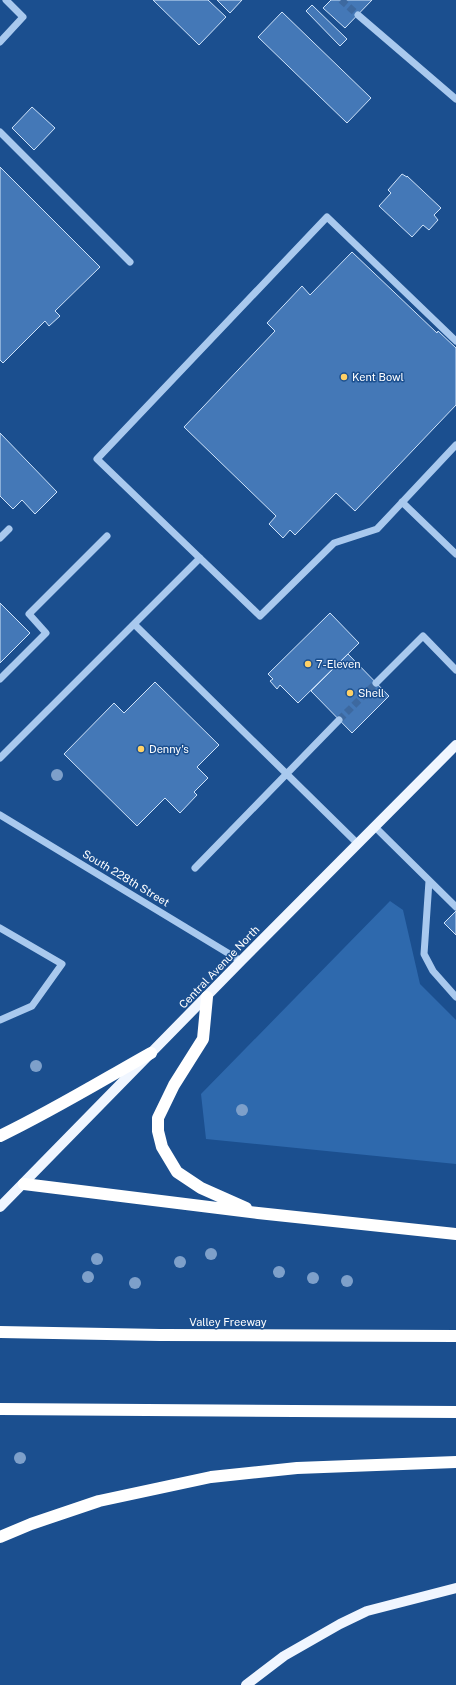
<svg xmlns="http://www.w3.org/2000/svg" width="456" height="1685" viewBox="0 0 456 1685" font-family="'Public Sans',sans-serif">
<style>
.green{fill:#2e69ad}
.building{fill:#4478b7;stroke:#cfe3fa}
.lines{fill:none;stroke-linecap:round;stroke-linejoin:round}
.minor-tunnel{stroke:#3d69a0;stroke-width:7;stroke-dasharray:7 3.5;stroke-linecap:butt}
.minor{stroke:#a9c9ee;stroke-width:7}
.major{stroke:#f0f6ff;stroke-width:10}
.highway{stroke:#fff;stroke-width:12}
.tree{fill:#7ea0ca}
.poi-dot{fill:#ffd166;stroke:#1b4f8f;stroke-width:1.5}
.labels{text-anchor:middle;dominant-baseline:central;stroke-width:3;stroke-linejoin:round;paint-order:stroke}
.poi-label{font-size:11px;fill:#fff;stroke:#1b4f8f;text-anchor:start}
.street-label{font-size:11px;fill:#fff;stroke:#1b4f8f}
</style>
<rect width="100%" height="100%" fill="#1b4f8f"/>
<path class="green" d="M390,901L403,910L420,984L456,1020V1164L206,1139L201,1094Z"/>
<path class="building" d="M153,0H208L226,17L199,45Z
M217,0H242L230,13Z
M331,0H372L345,28L323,8Z
M312,5L347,39L340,46L306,11Z
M282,12L371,98L347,123L258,37Z
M32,107L55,128L34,150L12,128Z
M0,167L100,267L55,311L60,316L49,326L45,321L3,363L0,360Z
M402,174L407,177V176L441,208L434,215L438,220L429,230L423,225L412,237L379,206L391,193L388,190Z
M352,252L437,333L438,331L456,348V405L355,511L336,493L295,535L290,530L283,538L269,524L276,516L184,427L275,331L267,323L302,286L310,295Z
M0,433L57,492L35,514L22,500L13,509L0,496Z
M0,603L30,633L0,663Z
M330,613L359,643L298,703L280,685L277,689L270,681L273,679L268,674Z
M348,654L389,696L352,733L311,691Z
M155,682L219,745L197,767L208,778L194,792L197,795L180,813L165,798L137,826L64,754L114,703L124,713Z
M456,911V935L444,923Z"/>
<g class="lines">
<path class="minor-tunnel" d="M341,0L358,15
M339,720L376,683"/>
<path class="minor" d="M358,15L456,99
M0,42L23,17L6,0
M0,132L130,262
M456,341L327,217L97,459L260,616L334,543L377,529L456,445
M402,502L456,554
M0,538L9,529
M134,624L357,843
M0,679L46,633L29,614L107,536
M376,683L423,636L456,670
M0,758L200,558
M0,815L241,961
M374,826L456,907
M195,868L339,720
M429,881L424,954L433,971L456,997
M0,928L62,964L32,1006L0,1020"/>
<path class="major" d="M0,1207L241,961L456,745
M246,1685L284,1656L340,1624L367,1611L456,1588"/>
<path class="highway" d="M207,997L203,1039L174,1085L158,1118V1131L162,1147L177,1172L201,1188L246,1208
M0,1136C52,1111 101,1081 151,1053
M24,1184L258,1213L456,1234
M0,1332L160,1335L456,1336
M0,1409L456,1412
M0,1537L31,1524L99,1501L211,1477L297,1468L456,1462"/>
</g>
<g class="tree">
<circle cx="57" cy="775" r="6"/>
<circle cx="36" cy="1066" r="6"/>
<circle cx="242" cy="1110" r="6"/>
<circle cx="211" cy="1254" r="6"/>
<circle cx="97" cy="1259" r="6"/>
<circle cx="180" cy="1262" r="6"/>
<circle cx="279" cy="1272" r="6"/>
<circle cx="88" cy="1277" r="6"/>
<circle cx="313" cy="1278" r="6"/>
<circle cx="347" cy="1281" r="6"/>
<circle cx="135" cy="1283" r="6"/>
<circle cx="20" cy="1458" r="6"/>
</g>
<g class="poi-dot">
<circle cx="344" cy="377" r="4"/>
<circle cx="308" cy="664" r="4"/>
<circle cx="350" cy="693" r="4"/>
<circle cx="141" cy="749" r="4"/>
</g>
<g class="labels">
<g class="poi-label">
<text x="352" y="377">Kent Bowl</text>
<text x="316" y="664">7-Eleven</text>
<text x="358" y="693">Shell</text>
<text x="149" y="749">Denny's</text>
</g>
<g class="street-label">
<text transform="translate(126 878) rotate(31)">South 228th Street</text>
<text transform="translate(219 967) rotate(-46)">Central Avenue North</text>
<text x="228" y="1322">Valley Freeway</text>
</g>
</g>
</svg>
